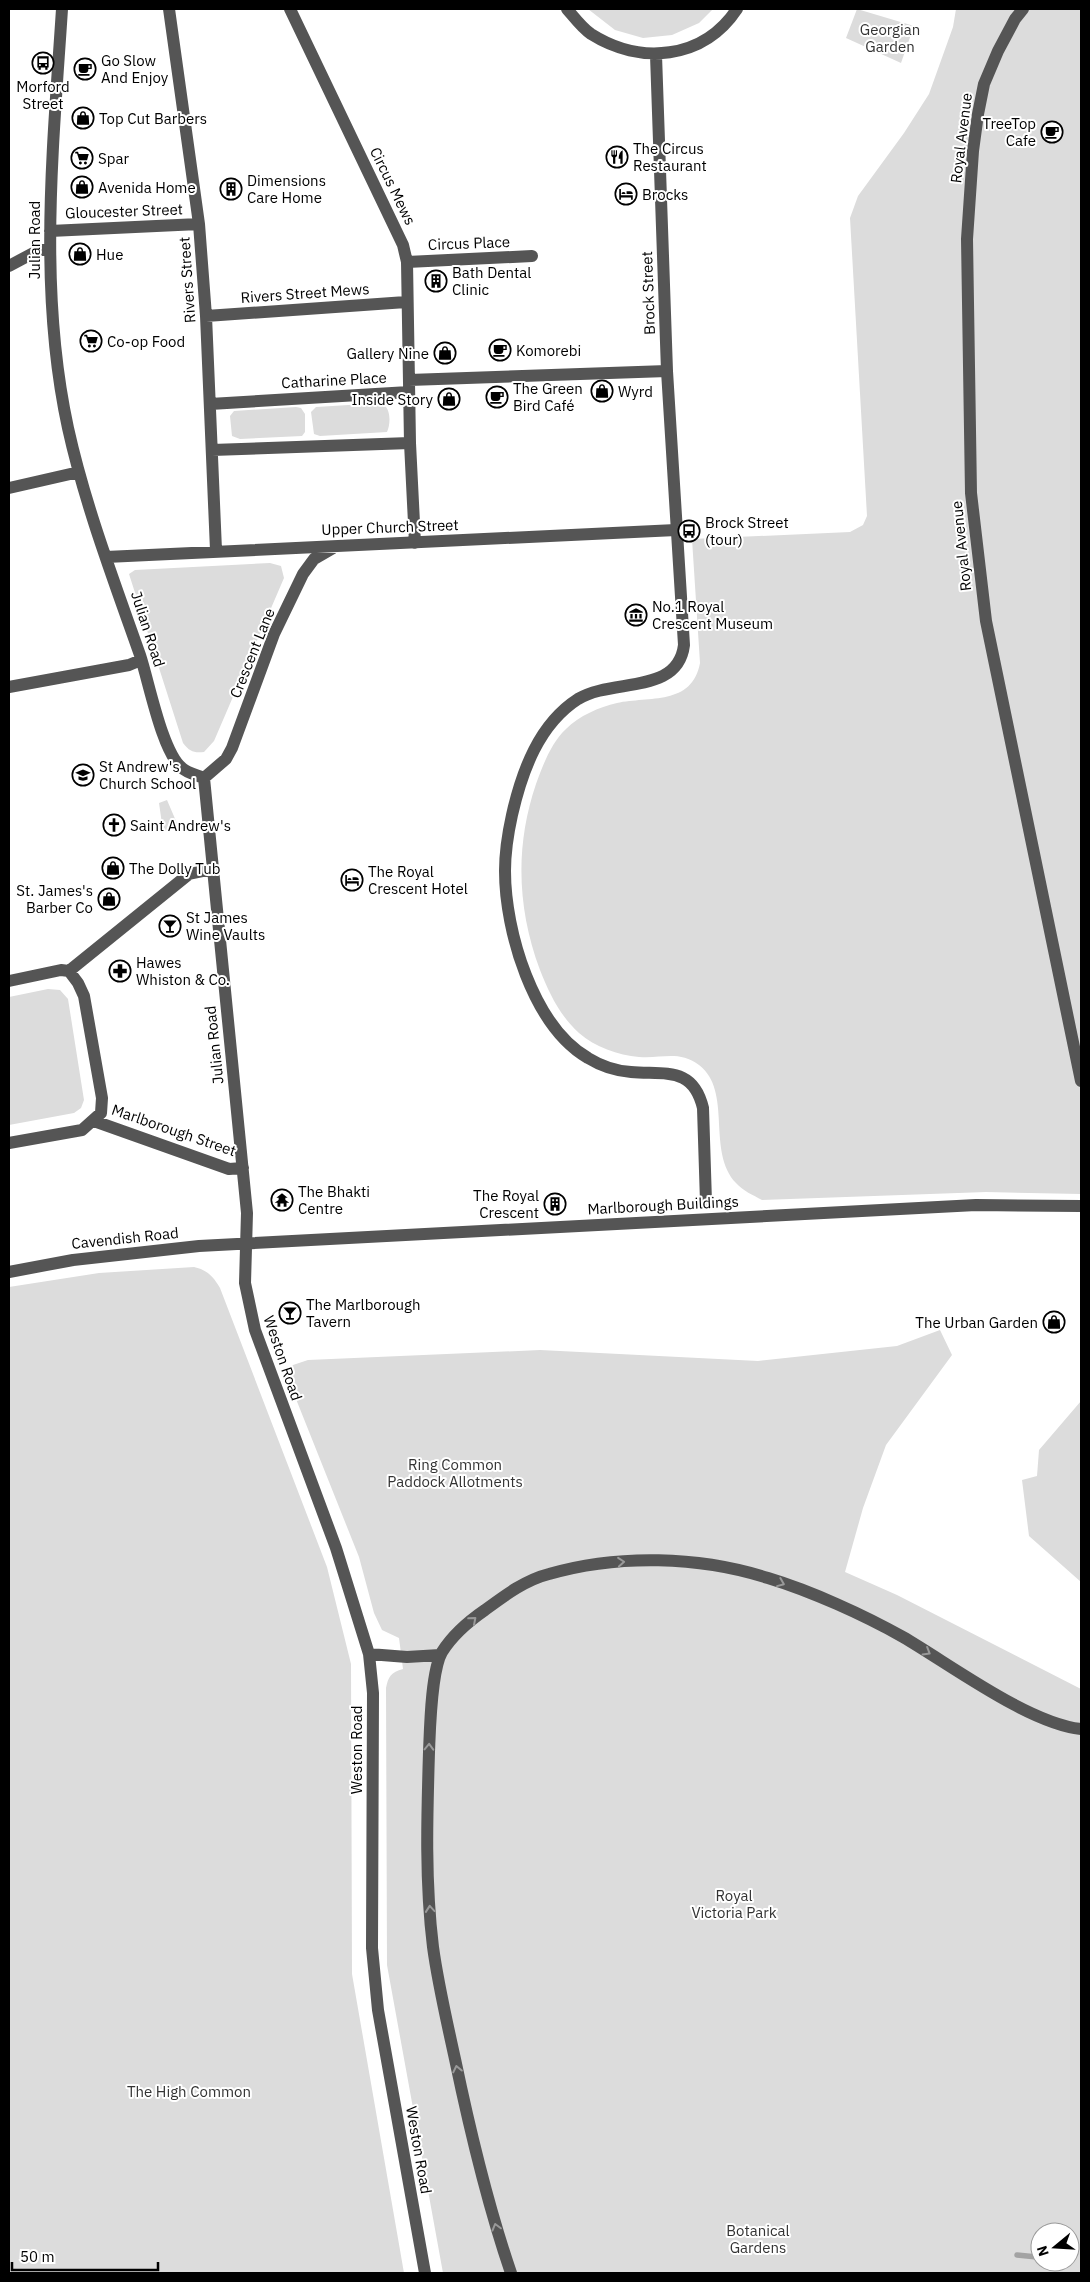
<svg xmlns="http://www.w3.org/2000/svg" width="1090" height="2282" viewBox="0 0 1090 2282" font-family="'IBM Plex Sans',sans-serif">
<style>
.green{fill:#dcdcdc;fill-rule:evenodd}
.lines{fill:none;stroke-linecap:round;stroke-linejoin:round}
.stream{stroke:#a3a3a3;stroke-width:5.5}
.minor{stroke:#555;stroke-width:12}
.oneway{stroke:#999}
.labels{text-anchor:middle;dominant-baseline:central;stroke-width:4;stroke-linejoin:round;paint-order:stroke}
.park-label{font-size:15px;fill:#333;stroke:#fff}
.poi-label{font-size:15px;fill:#000;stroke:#fff;text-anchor:start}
.street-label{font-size:15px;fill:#000;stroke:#fff}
</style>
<rect width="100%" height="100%" fill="#fff"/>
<path class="green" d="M588,9H713L699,23L672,35L643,38L615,30Z
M857,9L914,26L901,63L846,38Z
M956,9H1081V1194L986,1192L762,1200C753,1195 743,1191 736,1183C706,1151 733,1091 699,1065C679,1050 661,1059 639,1057C618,1055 595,1047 579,1033C560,1016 549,993 540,970C517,908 515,846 536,784C543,765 551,743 566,729C579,716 599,707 617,703C649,696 692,706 700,663L692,539L850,532L863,525L867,516L850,218L858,196L904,133L929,94L953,27Z
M381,403C391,407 391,423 387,432L320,436L314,434L311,412L316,407Z
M296,407L301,408L305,414V432L302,436L240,439L232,436L230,416L234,411Z
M270,563L281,566L284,578L214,741L204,752C194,753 190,752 183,743L129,574L135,570Z
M167,800L179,828L163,831L159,803Z
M48,989L60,990L68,999L84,1100L81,1108L74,1113L9,1125V997Z
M194,1267C207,1270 213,1276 220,1288L327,1567L351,1664L352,1974L404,2273H9V1287L99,1273Z
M940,1330L952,1355L886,1445L863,1508L845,1572L897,1595L1081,1689V2273H443L387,1965L386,1688C388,1677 391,1672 403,1669L399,1638L382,1630L374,1613L359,1557L294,1394L287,1367L308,1360L540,1350L758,1361L897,1346ZM1040,2232H1070V2262H1040Z
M1081,1401V1582L1029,1536L1022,1480L1037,1476L1039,1450Z"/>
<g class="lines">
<path class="stream" d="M1017,2255L1037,2257"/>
<path class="minor" d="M62,9C53,148 38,290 68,428C85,505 114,581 140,655C149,682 162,752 182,768C187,773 197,775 204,778L247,1213L245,1283L255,1330L336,1548L369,1654L373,1693L372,1948L378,2010L425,2273
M169,9L199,224L206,316L216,550
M290,9L403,245L407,262L410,443L415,543
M567,9C574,17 582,28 591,34C640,65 703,60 737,9
M1023,9L1015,19L998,51L984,84L978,114L973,151L967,239L971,493L986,621L1081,1081
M656,55L667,371L684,645C678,695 613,678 578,699C539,724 522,771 512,815C508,833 505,852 505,871C505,931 533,1026 588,1058C601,1066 616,1071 631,1072C665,1075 693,1066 703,1108L706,1202
M50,231L199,224
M407,262L532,256
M9,266L39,250H49
M206,316L406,302
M409,380L667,371
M210,404L409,392
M212,450L410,443
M9,488L79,472
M106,557L676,530
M9,687L129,665L141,660
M204,778L226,759L232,748L274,634L303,574L314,559L333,548
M69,971L189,874L213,869
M9,981L61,970L69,971L78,983L84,996L102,1098L101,1113L82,1130L9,1143
M94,1121L229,1169L243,1168
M9,1272L73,1260L199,1246L976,1205L1081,1206
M369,1654L407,1657L440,1655
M511,2273C487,2203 470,2131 455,2059C447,2022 438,1984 433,1947C425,1882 427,1817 429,1752C430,1729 431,1671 442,1652C452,1636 469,1621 485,1610C504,1596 525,1580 549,1574C618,1554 699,1556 768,1578C811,1591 864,1615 903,1637C951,1665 1028,1723 1081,1729"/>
</g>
<defs><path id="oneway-chevron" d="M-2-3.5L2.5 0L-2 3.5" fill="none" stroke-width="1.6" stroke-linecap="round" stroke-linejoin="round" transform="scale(1.25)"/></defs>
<g class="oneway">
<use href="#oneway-chevron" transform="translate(621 1562) rotate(-5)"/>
<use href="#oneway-chevron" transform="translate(781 1583) rotate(22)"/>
<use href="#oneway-chevron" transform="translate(473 1620) rotate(-41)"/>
<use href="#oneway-chevron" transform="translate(927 1652) rotate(31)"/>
<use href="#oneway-chevron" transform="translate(429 1747) rotate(-88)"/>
<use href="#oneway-chevron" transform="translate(430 1909) rotate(-95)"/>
<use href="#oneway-chevron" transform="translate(457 2069) rotate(-102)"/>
<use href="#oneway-chevron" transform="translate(496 2227) rotate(-105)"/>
</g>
<defs>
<g id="bus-ring" transform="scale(1.125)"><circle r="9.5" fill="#fff" stroke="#000" stroke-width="1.5"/><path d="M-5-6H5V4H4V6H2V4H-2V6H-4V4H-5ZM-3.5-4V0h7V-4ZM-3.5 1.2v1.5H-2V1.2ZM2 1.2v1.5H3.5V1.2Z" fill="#000"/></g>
<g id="cafe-ring" transform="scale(1.125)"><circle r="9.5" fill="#fff" stroke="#000" stroke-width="1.5"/><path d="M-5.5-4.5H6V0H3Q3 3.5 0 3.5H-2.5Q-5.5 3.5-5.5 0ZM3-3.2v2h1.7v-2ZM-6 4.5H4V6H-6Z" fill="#000"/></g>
<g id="shop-ring" transform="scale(1.125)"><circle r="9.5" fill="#fff" stroke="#000" stroke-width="1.5"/><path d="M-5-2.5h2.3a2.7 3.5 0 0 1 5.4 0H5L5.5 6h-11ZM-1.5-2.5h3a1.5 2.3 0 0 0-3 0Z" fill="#000"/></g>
<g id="restaurant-ring" transform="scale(1.125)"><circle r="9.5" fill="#fff" stroke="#000" stroke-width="1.5"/><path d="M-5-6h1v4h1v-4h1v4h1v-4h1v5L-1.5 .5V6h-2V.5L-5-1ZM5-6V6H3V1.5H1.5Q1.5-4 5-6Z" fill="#000"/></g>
<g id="supermarket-ring" transform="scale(1.125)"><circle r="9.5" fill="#fff" stroke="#000" stroke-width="1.5"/><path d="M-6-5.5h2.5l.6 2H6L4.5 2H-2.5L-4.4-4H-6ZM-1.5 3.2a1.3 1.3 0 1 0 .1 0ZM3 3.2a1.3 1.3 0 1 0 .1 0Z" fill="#000"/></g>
<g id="building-ring" transform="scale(1.125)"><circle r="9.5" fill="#fff" stroke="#000" stroke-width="1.5"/><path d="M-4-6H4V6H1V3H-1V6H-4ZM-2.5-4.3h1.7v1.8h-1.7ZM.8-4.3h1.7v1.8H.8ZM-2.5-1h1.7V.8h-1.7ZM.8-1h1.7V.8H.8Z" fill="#000"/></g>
<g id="hotel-ring" transform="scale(1.125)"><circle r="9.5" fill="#fff" stroke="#000" stroke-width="1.5"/><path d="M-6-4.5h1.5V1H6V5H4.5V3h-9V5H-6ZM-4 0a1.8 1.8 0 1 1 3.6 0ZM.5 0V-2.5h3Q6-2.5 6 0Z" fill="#000"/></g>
<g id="museum-ring" transform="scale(1.125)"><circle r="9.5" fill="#fff" stroke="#000" stroke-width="1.5"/><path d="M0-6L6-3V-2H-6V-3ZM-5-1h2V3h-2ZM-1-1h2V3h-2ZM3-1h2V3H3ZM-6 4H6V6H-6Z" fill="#000"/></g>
<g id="school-ring" transform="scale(1.125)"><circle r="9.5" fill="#fff" stroke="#000" stroke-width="1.5"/><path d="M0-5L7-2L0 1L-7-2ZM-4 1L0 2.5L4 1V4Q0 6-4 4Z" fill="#000"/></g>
<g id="church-ring" transform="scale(1.125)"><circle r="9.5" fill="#fff" stroke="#000" stroke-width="1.5"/><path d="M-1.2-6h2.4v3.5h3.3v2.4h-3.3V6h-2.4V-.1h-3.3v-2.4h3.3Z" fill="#000"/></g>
<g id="bar-ring" transform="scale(1.125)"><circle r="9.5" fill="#fff" stroke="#000" stroke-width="1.5"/><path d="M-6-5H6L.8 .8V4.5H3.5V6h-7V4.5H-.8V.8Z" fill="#000"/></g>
<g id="pharmacy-ring" transform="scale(1.125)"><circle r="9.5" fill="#fff" stroke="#000" stroke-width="1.5"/><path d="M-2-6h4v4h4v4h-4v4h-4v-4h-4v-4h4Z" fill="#000"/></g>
<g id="temple-ring" transform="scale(1.125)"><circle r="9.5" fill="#fff" stroke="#000" stroke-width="1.5"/><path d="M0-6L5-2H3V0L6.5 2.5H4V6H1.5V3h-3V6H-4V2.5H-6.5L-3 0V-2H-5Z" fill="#000"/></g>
</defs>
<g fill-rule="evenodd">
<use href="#bus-ring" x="43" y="63"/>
<use href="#cafe-ring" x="85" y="69"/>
<use href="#shop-ring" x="83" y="118"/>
<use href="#cafe-ring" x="1052" y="132"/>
<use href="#restaurant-ring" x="617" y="157"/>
<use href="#supermarket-ring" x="82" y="158"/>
<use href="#shop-ring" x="82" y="187"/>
<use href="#building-ring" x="231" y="189"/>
<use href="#hotel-ring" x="626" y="194"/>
<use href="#shop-ring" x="80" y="254"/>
<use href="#building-ring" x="436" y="281"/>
<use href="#supermarket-ring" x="91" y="341"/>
<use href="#cafe-ring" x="500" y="350"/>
<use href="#shop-ring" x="445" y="353"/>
<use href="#shop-ring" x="602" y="391"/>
<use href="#cafe-ring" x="497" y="397"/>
<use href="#shop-ring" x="449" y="399"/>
<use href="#bus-ring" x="689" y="531"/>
<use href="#museum-ring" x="636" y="615"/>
<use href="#school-ring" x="83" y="775"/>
<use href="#church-ring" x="114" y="825"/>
<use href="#shop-ring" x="113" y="868"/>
<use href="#hotel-ring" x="352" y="880"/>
<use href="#shop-ring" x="109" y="899"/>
<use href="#bar-ring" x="170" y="926"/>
<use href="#pharmacy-ring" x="120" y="971"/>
<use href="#temple-ring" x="282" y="1200"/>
<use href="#building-ring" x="555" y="1204"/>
<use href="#bar-ring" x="290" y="1313"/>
<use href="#shop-ring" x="1054" y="1322"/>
</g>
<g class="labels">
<g class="park-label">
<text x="890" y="29">Georgian<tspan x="890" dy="17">Garden</tspan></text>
<text x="455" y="1464">Ring Common<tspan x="455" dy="17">Paddock Allotments</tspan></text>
<text x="734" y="1895">Royal<tspan x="734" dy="17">Victoria Park</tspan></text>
<text x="189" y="2091">The High Common</text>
<text x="758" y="2230">Botanical<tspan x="758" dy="17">Gardens</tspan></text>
</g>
<g class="poi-label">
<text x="101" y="60">Go Slow<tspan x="101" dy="17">And Enjoy</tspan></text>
<text x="43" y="86" text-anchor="middle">Morford<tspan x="43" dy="17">Street</tspan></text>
<text x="99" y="118">Top Cut Barbers</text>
<text x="1036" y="123" text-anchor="end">TreeTop<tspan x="1036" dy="17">Cafe</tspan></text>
<text x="633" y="148">The Circus<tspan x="633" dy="17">Restaurant</tspan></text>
<text x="98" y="158">Spar</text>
<text x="247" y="180">Dimensions<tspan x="247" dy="17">Care Home</tspan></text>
<text x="98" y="187">Avenida Home</text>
<text x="642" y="194">Brocks</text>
<text x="96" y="254">Hue</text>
<text x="452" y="272">Bath Dental<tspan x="452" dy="17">Clinic</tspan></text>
<text x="107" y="341">Co-op Food</text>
<text x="516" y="350">Komorebi</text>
<text x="429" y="353" text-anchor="end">Gallery Nine</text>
<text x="513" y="388">The Green<tspan x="513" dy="17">Bird Café</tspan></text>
<text x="618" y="391">Wyrd</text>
<text x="433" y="399" text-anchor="end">Inside Story</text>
<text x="705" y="522">Brock Street<tspan x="705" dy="17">(tour)</tspan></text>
<text x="652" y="606">No.1 Royal<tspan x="652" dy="17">Crescent Museum</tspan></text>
<text x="99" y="766">St Andrew's<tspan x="99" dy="17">Church School</tspan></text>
<text x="130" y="825">Saint Andrew's</text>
<text x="129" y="868">The Dolly Tub</text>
<text x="368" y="871">The Royal<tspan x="368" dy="17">Crescent Hotel</tspan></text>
<text x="93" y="890" text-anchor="end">St. James's<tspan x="93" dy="17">Barber Co</tspan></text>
<text x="186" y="917">St James<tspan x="186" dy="17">Wine Vaults</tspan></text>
<text x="136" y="962">Hawes<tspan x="136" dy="17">Whiston &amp; Co.</tspan></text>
<text x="298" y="1191">The Bhakti<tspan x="298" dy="17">Centre</tspan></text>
<text x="539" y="1195" text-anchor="end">The Royal<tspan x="539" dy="17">Crescent</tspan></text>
<text x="306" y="1304">The Marlborough<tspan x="306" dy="17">Tavern</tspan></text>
<text x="1038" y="1322" text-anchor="end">The Urban Garden</text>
</g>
<g class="street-label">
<text transform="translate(961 138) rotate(-83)">Royal Avenue</text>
<text transform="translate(393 186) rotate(64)">Circus Mews</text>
<text transform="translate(124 211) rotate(-2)">Gloucester Street</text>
<text transform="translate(34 240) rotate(-90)">Julian Road</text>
<text transform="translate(469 243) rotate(-2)">Circus Place</text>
<text transform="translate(187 280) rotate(-94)">Rivers Street</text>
<text transform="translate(305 293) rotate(-4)">Rivers Street Mews</text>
<text transform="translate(648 293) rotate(-92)">Brock Street</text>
<text transform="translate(334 380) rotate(-3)">Catharine Place</text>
<text transform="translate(390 527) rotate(-2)">Upper Church Street</text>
<text transform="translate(961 546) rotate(-96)">Royal Avenue</text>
<text transform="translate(148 629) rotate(72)">Julian Road</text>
<text transform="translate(252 653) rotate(-68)">Crescent Lane</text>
<text transform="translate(214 1045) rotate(-96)">Julian Road</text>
<text transform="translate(174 1130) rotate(19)">Marlborough Street</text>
<text transform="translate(663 1205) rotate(-3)">Marlborough Buildings</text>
<text transform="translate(125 1238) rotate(-6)">Cavendish Road</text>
<text transform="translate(283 1358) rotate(71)">Weston Road</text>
<text transform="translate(356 1750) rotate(-90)">Weston Road</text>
<text transform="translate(419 2150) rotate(80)">Weston Road</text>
</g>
</g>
<rect width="1090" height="2282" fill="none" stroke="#000000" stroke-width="20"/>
<g transform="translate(1055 2247) rotate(252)"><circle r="24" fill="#ffffff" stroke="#999999"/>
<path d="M0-4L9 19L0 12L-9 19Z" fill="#000000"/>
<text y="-8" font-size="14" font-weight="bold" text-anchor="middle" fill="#000000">N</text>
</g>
<path d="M12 2262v8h146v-8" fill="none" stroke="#000000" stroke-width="2.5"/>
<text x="20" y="2262" font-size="15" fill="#000000" stroke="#ffffff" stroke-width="4" paint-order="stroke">50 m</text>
</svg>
